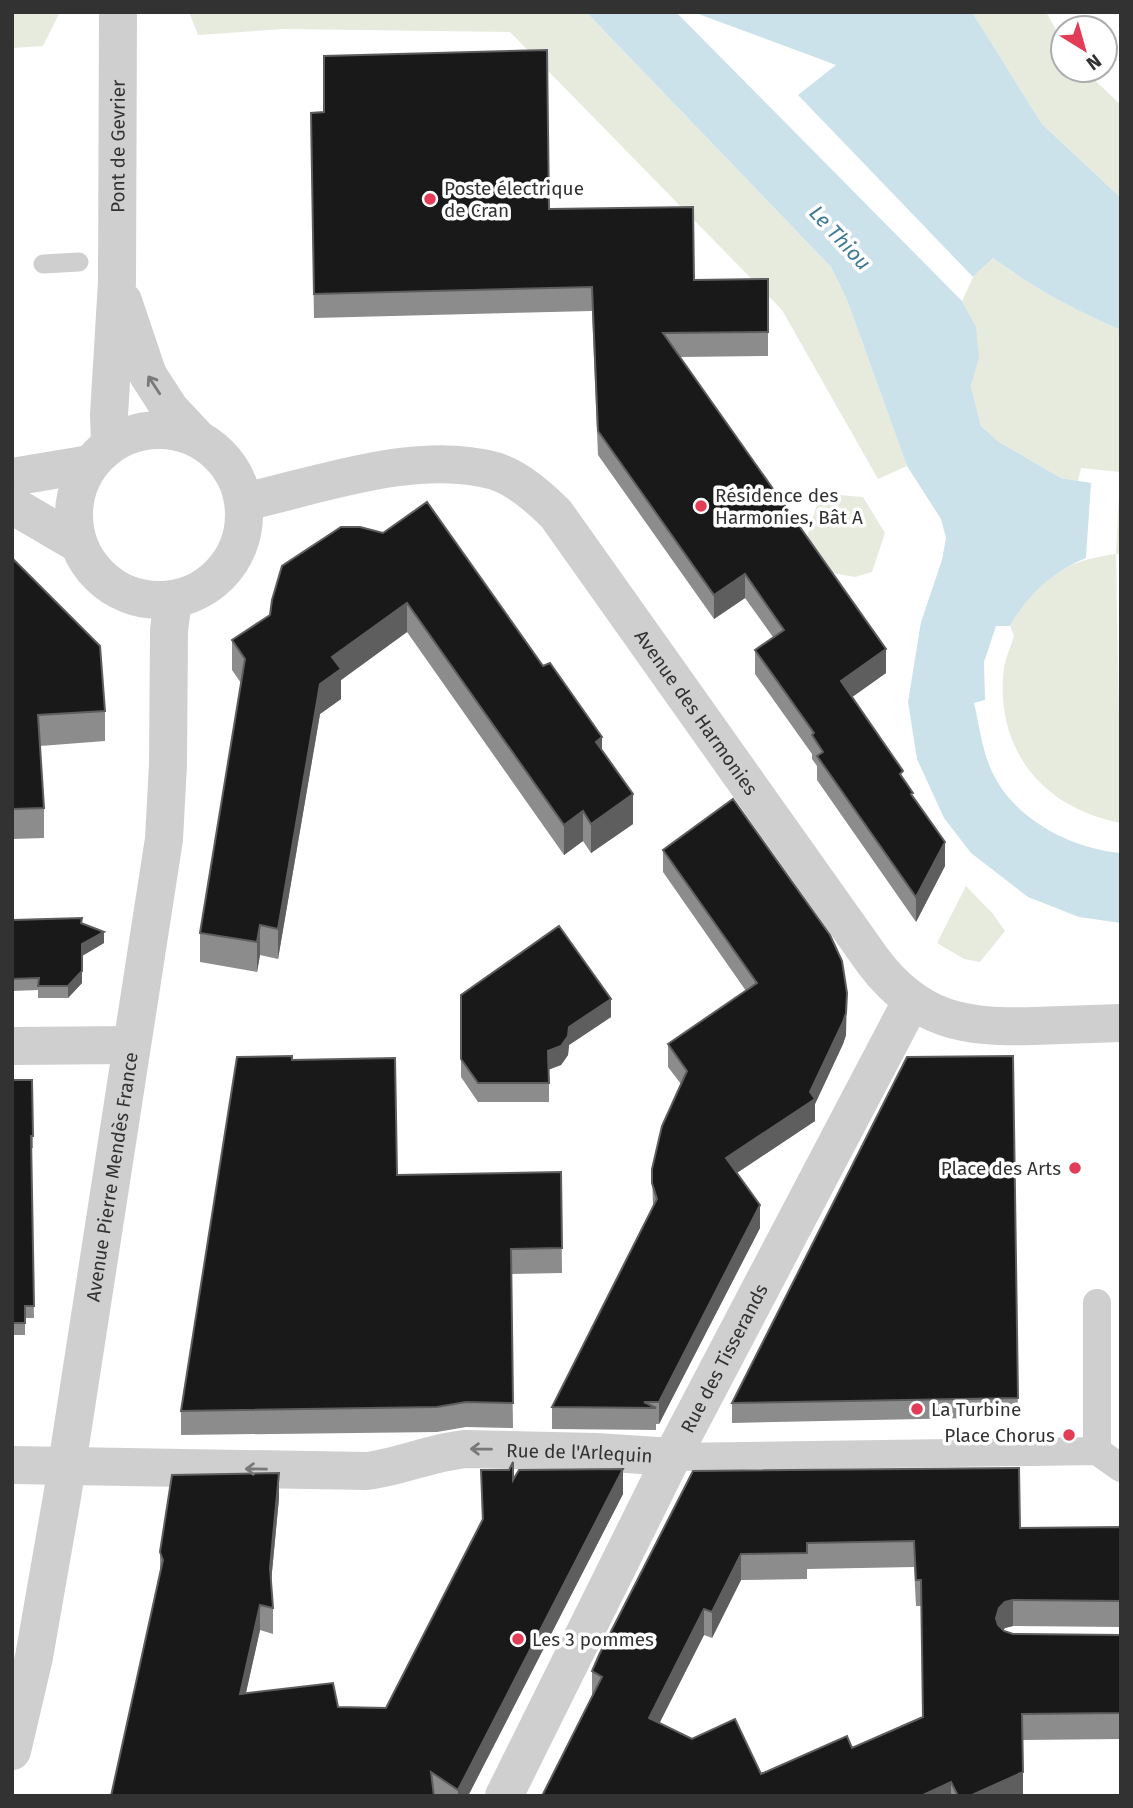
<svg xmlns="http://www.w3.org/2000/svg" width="1133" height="1808" viewBox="0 0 1133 1808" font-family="'Fira Sans',sans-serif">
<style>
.green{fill:#e6ebde}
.water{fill:#cce2eb}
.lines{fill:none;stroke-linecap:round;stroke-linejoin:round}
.service{stroke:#cfcfcf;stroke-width:19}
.pedestrian{stroke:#cfcfcf;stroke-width:28}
.minor{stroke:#cfcfcf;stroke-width:38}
.tertiary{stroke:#cfcfcf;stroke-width:38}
.wall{fill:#8c8c8c;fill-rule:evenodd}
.shaded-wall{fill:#5e5e5e}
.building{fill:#191919;stroke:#5e5e5e;stroke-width:2;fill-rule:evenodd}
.oneway{stroke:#797979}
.poi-dot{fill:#e13d56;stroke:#fff;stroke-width:2.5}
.labels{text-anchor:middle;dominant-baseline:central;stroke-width:7;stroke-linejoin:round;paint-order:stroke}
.street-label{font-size:19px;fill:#323232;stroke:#fff}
.poi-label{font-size:19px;fill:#323232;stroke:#fff;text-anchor:start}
.water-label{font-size:21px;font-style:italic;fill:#417a93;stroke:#fff}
</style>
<rect width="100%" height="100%" fill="#fff"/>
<path class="green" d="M12,12H58L59,14L43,46L12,48Z
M189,12H586L831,267L847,300L907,466L878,479L782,310L510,32L284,29L198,35Z
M972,12H1046L1063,42V70H1084L1121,105V198L1042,124Z
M993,258C1034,289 1074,309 1121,330V554H1116L1121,823C1042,808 994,749 1004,667C1006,657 1011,646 1014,636L1010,626C1037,579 1063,561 1116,554L1120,472L1081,468L1078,481L1061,478L999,442L981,426L971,386L979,359L962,301L973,277Z
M839,495L863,497L885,533L872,572L855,577L831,573L807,537L817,504Z
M966,886L993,914L1005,931L980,962L964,959L937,943Z"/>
<path class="water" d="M586,12H676L962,301L976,327L979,359L971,386L981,426L999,442L1061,478L1091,483L1086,558C1052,572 1028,594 1010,626H996L984,662L985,700L974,703C979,724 982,748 990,767C1011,818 1069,848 1121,853V923L1079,917L1028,897L971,853L944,818L917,759L908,702L921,622L942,560L946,538L941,519L907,466L847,300L831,267Z
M693,12H972L1042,124L1121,198V330C1073,309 1035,289 993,258L973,277L798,95L836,65Z"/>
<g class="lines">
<path class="service" d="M43,264L79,262"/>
<path class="pedestrian" d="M1097,1303V1451L1121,1468
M672,1457L1097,1451"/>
<g class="minor">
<path id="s1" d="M244,502C320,485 418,449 495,471C519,479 539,497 556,514L873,961C918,1021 964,1028 1034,1026C1063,1025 1092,1024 1121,1023"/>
<path d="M12,1046L130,1045"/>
<path id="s2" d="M12,1465L366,1471C400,1467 432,1452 466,1449L596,1452L672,1457"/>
<path id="s3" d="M12,1751L34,1657L62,1497L164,839L168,764L169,630L173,600"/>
<path id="s4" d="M504,1796L672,1457L912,1000"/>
</g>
<g class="tertiary">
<path d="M123,301L148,375L170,409L197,438"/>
<circle cx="159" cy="515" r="85"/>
<path id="s5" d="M110,444L109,415L117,282L118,12"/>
<path d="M12,477L90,464"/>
<path d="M12,505L77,543"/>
</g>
</g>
<path class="wall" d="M311,137L549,209L694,280L768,279V356L680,357L886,673L852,697L903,778L945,866L916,922L817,780V766L812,759V754L755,674V650L773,637L745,598L714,619L598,455L592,311L314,318Z
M341,527L602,750L633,824L591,853L583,841L564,855L407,632L341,680V699L320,714L278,959L260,955L257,972L200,962V933L241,683L232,670V640L270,615Z
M12,558L105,711V741L40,746L44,808V838L12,839Z
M663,850L846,1035L843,1044L815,1104V1121L737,1173L760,1228L659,1424H656V1430L552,1429V1407L653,1207L652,1169L681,1084L668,1067V1044L746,991L663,872Z
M81,923L104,943L82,956V983L68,998H38V990L12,991V941Z
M461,995L611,1017L569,1045L568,1055L561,1065L549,1069V1102H478L461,1077Z
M1013,1056L1018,1417L732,1423V1403Z
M292,1060L397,1175L561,1172L562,1273L511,1274L513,1428L466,1427L437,1432L181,1435V1411Z
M12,1080H32L33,1148H31L34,1318H25V1335H12Z
M481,1470L513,1480L623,1494L468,1796H111L160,1572V1552L279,1498L271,1582L273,1608V1634L260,1630L246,1693L338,1707L386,1708L482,1522Z
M693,1471L1020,1528L1121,1527V1627L1013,1626L1005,1628L1003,1630L1013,1634L1121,1635V1739L1023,1740V1796H542L592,1697V1671ZM914,1567L916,1606H921L923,1717L852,1748L761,1774L659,1723L704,1635L712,1638L741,1580L807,1579V1569Z"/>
<path class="shaded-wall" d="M745,574V598L714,619V595Z
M407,603V632L341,680V699L320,714L278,959V929L320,684L332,657Z
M886,649V673L841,705V681Z
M602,737V767L596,742Z
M633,794V824L591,853V824Z
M583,811V841L564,855V825Z
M945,842V866L916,922V897Z
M260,925V955L257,972V942Z
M104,932V943L82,956V944Z
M82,971V983L68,998V986Z
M847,993L846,1035L843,1044L815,1104V1121L726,1180V1158L810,1092Z
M611,999V1017L569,1045L568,1055L561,1065L548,1070V1051L569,1027Z
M760,1205V1228L659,1424V1402Z
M623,1469V1494L468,1796H458V1790Z
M279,1473V1498L270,1593V1568Z
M741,1554V1580L712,1638V1612Z
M1013,1600V1626L1005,1628L999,1634L996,1618L999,1608L1005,1602Z
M260,1605V1630L240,1719V1694Z
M704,1609V1635L649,1744V1718Z
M1023,1772V1796H970Z
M951,1782V1796H921Z"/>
<path class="building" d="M547,50L549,209L693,207L694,280L768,279V332L663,333L886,649L841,681L903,771L900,774L913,793L911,794L945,842L916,897L817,756L823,752L812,735L814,733L755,650L784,630L745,574L714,595L598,431L592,287L314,294L311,113L324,112V56Z
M427,502L543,666L550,663L602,737L596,742L633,794L591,824L583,811L564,825L407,603L332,657L341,669L320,684L278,929L260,925L257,942L200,933L245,659L232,640L270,615L272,600L282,566L341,527H360L383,533Z
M12,558L100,646L105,711L38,715L44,808L12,809Z
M733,799L830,935L842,961L847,993L846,1013L843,1022L810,1092L815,1099L726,1158L760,1205L659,1402H644L656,1408L552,1407L657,1199L652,1183V1169L662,1126L687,1071L668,1044L757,983L663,850Z
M82,918L81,923L104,932L82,944V971L68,986H38L39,978L12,979L13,920Z
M559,926L611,999L569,1027L568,1036L561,1046L548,1051L549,1083H478L461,1059V995Z
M292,1056V1060L395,1058L397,1175L561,1172L562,1248L511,1249L513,1403L466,1402L437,1407L181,1411L237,1057Z
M1013,1056L1018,1398L732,1403L907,1057Z
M12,1080H32L33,1136H31L34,1306H25V1323H12Z
M513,1462V1480L519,1470L623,1469L458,1790L431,1772L434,1796H111L163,1560L160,1552L172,1475L279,1473L270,1568L273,1608L260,1605L240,1694L333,1683L338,1707L386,1708L483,1519L481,1470H509Z
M1019,1468L1020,1528L1121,1527V1601L1013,1600L1005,1602L999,1608L996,1618L998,1625L1004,1631L1013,1634L1121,1635V1713L1022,1714L1023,1772L970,1796H958L951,1782L921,1796H542L602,1677L592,1671L599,1655L693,1471ZM914,1541L916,1580H921L923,1717L852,1748L847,1736L761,1774L735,1719L692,1739L649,1718L704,1609L712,1612L741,1554L807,1553V1543Z"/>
<defs><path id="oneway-shaft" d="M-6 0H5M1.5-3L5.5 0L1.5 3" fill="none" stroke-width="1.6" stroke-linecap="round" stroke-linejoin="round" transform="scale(1.75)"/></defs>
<g class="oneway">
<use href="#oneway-shaft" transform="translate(154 385) rotate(-123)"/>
<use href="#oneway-shaft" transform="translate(481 1449) rotate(-179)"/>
<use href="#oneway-shaft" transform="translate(256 1469) rotate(-179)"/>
</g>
<g class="poi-dot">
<circle cx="430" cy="199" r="7"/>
<circle cx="701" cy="506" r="7"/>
<circle cx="1075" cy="1168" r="7"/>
<circle cx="917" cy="1409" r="7"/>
<circle cx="1069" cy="1435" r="7"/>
<circle cx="518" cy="1639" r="7"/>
</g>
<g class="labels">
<g class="street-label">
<text stroke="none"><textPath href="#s5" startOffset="298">Pont de Gevrier</textPath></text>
<text stroke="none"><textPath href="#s1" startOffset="574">Avenue des Harmonies</textPath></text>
<text stroke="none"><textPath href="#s3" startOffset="583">Avenue Pierre Mendès France</textPath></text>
<text stroke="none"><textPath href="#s4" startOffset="490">Rue des Tisserands</textPath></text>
<text stroke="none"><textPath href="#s2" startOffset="570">Rue de l'Arlequin</textPath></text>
</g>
<g class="poi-label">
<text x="444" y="188">Poste électrique<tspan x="444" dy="22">de Cran</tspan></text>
<text x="715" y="495">Résidence des<tspan x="715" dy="22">Harmonies, Bât A</tspan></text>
<text x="1061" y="1168" text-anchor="end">Place des Arts</text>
<text x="931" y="1409">La Turbine</text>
<text x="1055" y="1435" text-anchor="end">Place Chorus</text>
<text x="532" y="1639">Les 3 pommes</text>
</g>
<g class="water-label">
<text transform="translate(840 238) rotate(47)">Le Thiou</text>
</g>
</g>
<rect width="1133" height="1808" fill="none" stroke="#323232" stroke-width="28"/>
<g transform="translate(1084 49) rotate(143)"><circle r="33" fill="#ffffff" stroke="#adadad" stroke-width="2"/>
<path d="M0-5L12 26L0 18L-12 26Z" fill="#e13d56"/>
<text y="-10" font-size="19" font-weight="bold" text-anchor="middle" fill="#323232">N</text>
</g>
</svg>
